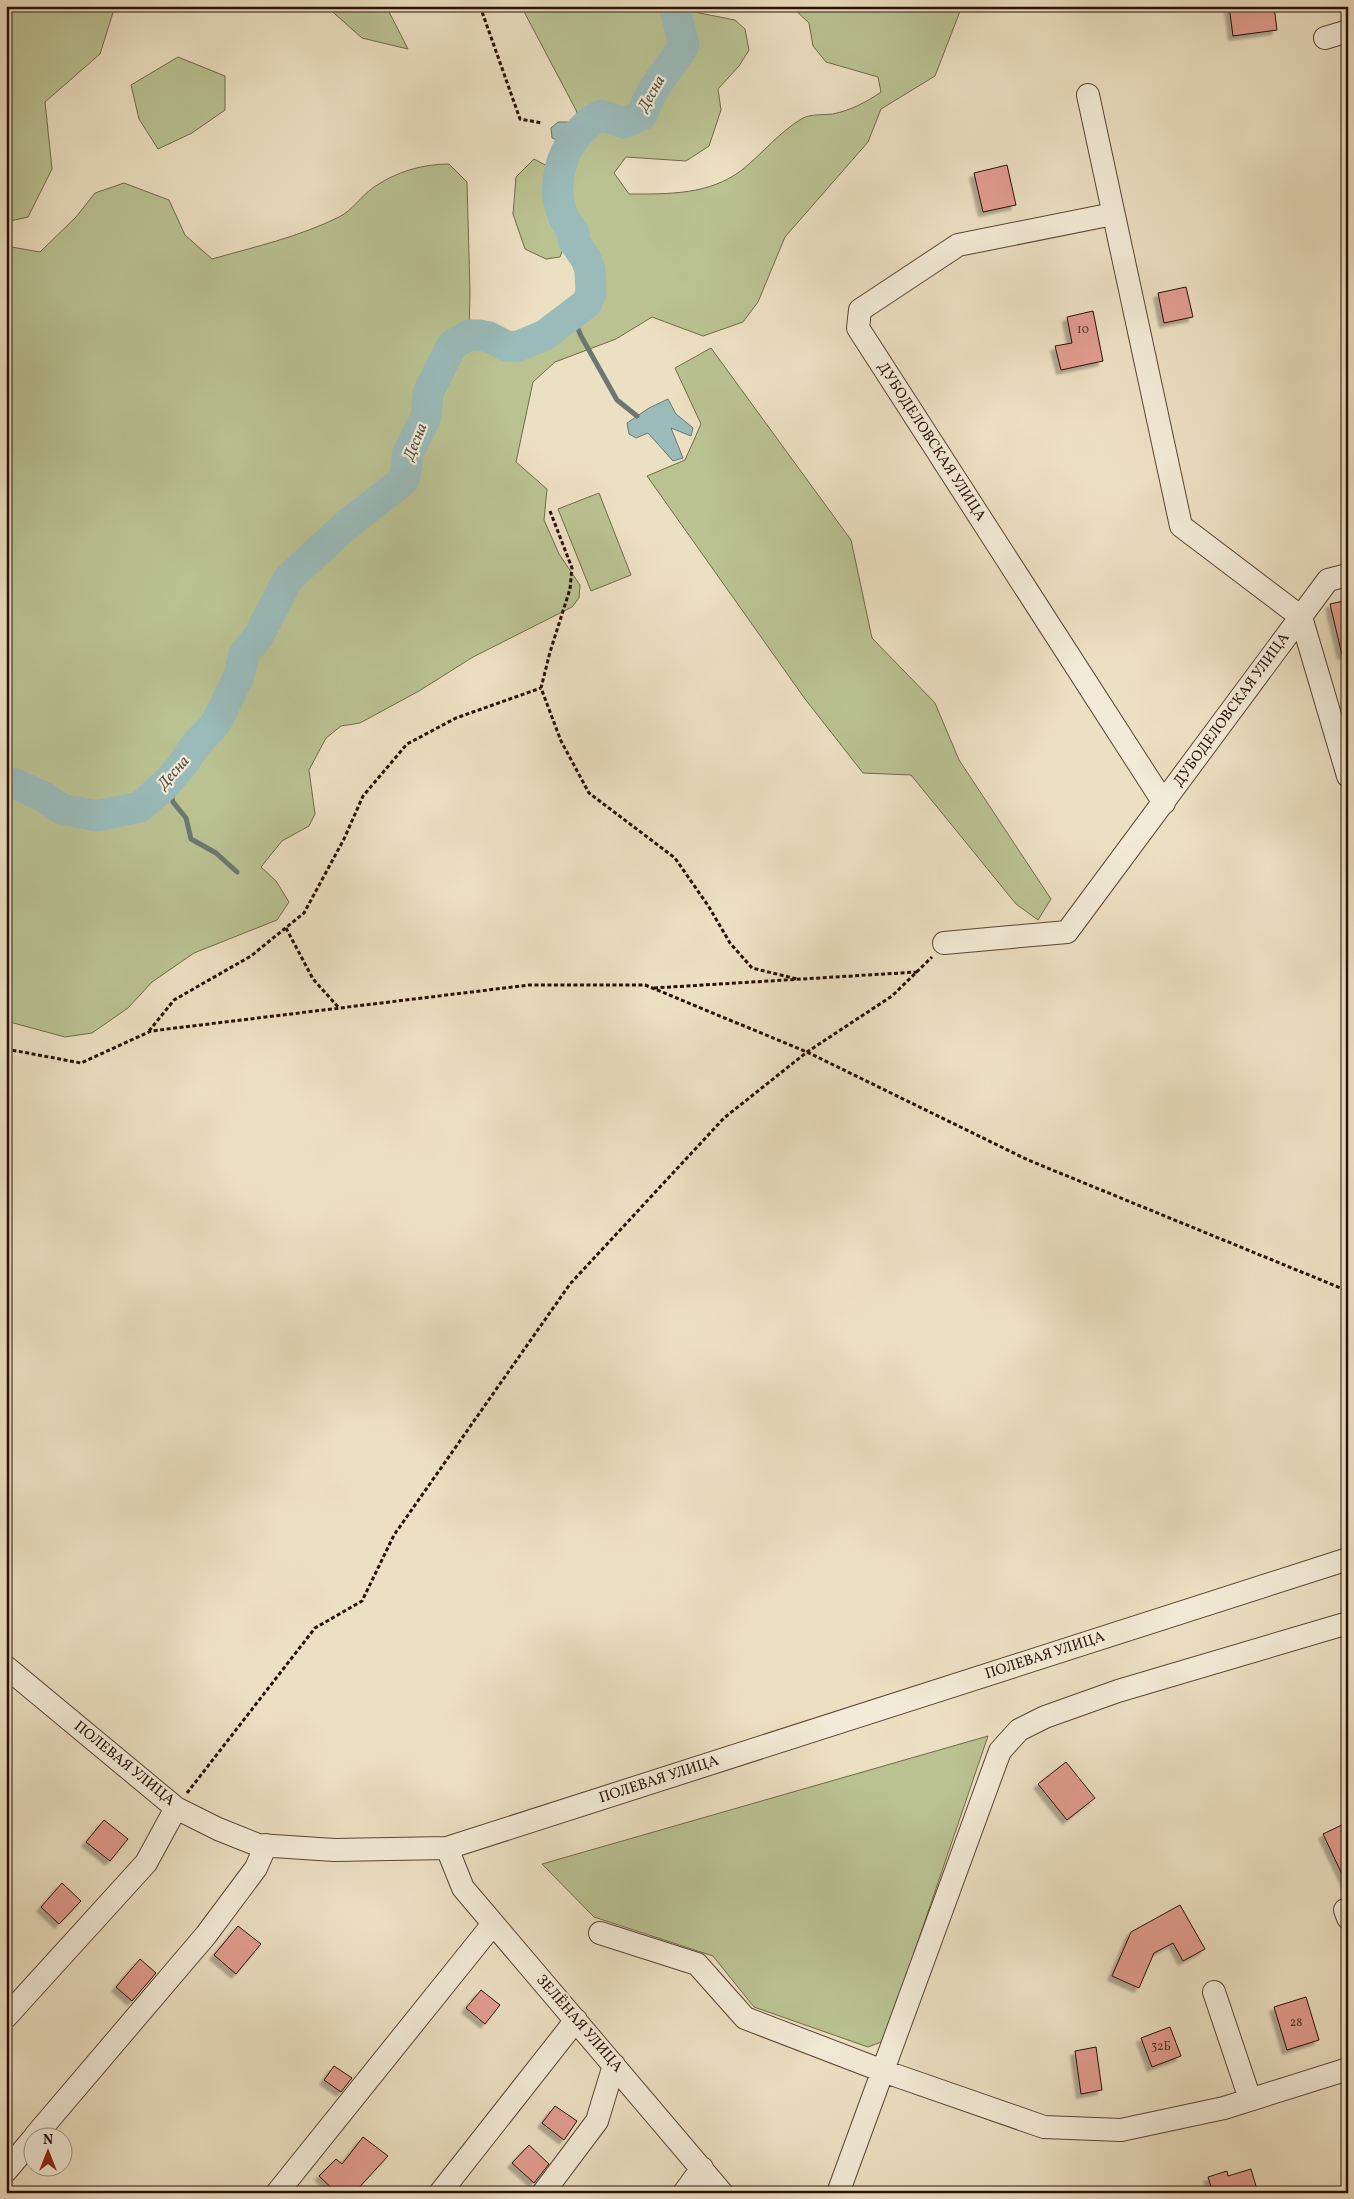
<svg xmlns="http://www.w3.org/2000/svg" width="1354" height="2199" viewBox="0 0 1354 2199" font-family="Vollkorn,serif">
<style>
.green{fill:#bac292;stroke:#72694c}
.water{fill:#9abbba;stroke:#6d7772}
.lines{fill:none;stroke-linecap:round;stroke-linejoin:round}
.stream{stroke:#6d7772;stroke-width:5}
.river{stroke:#9abbba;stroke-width:31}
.building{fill:#e19c8f;stroke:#291006;filter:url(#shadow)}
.minor-casing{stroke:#5a4435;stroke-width:24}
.path{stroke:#291006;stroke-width:3;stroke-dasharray:4 2.5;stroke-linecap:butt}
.minor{stroke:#f3ebd7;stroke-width:22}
.labels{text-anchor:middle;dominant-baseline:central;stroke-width:4.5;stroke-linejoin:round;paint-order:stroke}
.number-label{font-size:12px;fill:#573328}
.street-label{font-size:15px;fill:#291006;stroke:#f3ebd7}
.water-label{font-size:16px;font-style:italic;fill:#514c45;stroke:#f3ebd7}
</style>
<defs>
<filter id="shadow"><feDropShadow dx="-4.5" dy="4.5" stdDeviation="1" flood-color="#0004"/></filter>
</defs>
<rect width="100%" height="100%" fill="#ece0c2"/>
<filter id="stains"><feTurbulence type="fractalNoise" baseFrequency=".004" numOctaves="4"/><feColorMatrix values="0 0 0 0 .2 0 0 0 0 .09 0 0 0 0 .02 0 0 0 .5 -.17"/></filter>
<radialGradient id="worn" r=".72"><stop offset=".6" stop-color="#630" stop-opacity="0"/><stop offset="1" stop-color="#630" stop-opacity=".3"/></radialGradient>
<path class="green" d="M6,6H115L100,54L45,102L52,169L28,217L6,222Z
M326,6H386L408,49L362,38Z
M521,6H674V8L735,20L745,29L749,50L739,66L718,89L721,110L709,146L686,161L626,157L614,173L629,194C669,194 709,195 742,170C763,153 779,132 803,118C811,114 823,115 833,114C851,110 865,103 881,92L878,77L826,62L813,46L809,23L791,6H962L935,76L881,109L868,142L785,237L758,302L743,322L703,336L652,317L616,339L555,362L533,382L516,462L547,489L544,520L559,554L580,585L579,598L572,607L473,657L419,691L360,723L341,726L326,738L309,770L315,814L309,826L282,841L261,867L276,881L289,902L277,920L194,953L152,982L128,1008L92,1033L65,1037L6,1021V246L40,252L76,217L95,193L124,183L169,200L185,235L212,259C254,247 299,237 339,217C353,210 361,196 374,187C396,172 422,164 449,164L467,182L470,292L469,334C475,335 482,334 488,336C498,339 505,349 516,347C530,345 581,314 587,302C592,293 591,281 590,271C588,257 573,247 574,233C561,217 554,187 559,167C563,152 573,138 582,126L576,110Z
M178,57L225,76V110L192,133L158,149L139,119L131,85Z
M534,159L549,167L553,213L568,236L560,257L546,259L525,249L513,214L516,177Z
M711,348L851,540L872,638L935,703L959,760L1051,899L1038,920L1016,904L911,775L863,773L805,699L647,476L685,460L701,424L675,368Z
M599,493L631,575L591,591L558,509Z
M988,1736L884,2041L868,2047L754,2007L713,1956L594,1917L542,1864Z"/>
<path class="water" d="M558,122H573L582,126L569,145L552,138L551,128Z
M668,399L676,414L693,428L691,436L671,428L683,458L673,461L648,433L636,438L629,434L627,423L649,408Z"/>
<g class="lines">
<path class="stream" d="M572,315L581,336L617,400L637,416
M168,779L173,802L186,818L191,839L216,853L237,872"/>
<path class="river" d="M6,784H16L44,797L62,809L97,816L140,807L165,785L183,764L194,747L216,723L239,676L244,654L258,637L288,579L344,527L404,480L407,466V455L426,417L428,393L452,345L469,335H479L489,337L506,346L516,347L545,335L587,303L591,293L590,270L586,259L573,240L574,233C542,197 560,136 601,115L624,123L642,115C652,85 668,71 684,45L674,6"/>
</g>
<path class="building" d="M1229,6H1274L1277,30L1233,36Z
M1007,165L1016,205L983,212L974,173Z
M1186,287L1193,317L1164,323L1158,293Z
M1093,311L1103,361L1061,370L1055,346L1072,343L1067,317Z
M1348,600V654L1342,655L1330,604Z
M1066,1762L1095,1798L1067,1820L1038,1784Z
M104,1820L128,1839L110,1861L86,1842Z
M1348,1822V1887L1323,1834Z
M62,1883L81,1901L59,1924L41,1907Z
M1180,1905L1205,1949L1183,1961L1173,1943L1154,1953L1139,1988L1112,1976L1131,1932Z
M238,1926L261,1944L236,1974L214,1955Z
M140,1959L156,1973L132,2001L116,1987Z
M481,1990L500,2005L485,2024L466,2008Z
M1306,1997L1319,2040L1287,2050L1274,2007Z
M1170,2027L1181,2056L1152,2067L1141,2038Z
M1096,2047L1102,2090L1081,2094L1075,2051Z
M334,2066L352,2078L341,2092L324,2080Z
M555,2106L577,2121L564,2140L542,2123Z
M363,2137L388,2156L354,2193H337L319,2176L336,2159L342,2164Z
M529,2145L549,2164L534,2183L512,2163Z
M1251,2169L1258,2193H1213L1208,2177L1227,2171L1228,2176Z"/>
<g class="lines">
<g class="minor-casing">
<path id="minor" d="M1325,38L1348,31
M1088,95L1181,526L1301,617L1348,776
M1113,214L958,245L860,310L858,328L1164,803
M944,943L1067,932L1328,580L1348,575
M6,1667L176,1808L218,1829L258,1845L334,1850L447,1848L1348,1559
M447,1848L463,1888L722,2193
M1345,1910L1348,1918
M600,1933L697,1964L745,2018L883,2071L1044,2127L1121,2130L1224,2108L1348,2069
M1214,1992L1250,2099
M6,2017L146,1863L176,1808
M35,2136L206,1935L256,1868L266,1845
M6,2171L32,2140
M277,2193L493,1924
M440,2193L576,2020
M543,2193L597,2121L614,2065
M684,2193L702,2168
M838,2193L1000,1751L1019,1730L1045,1717L1118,1691L1348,1623"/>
</g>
<path class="path" d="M480,6L520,119L542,123
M550,511L572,568L570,589L550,652L541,688L561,741L589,793L675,858L709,907L730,943L752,968L797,979
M286,928L313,979L339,1008
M654,988L917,972
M149,1031L174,1000L251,956L304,913L344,839L363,796L407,744L456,718L541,688
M6,1049L81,1063L151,1031L529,985H645L807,1052L1028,1160L1348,1291
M6,1586L9,1593L6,1598
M187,1793L315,1628L362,1601L394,1535L570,1284L724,1118L807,1052L892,996L932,957"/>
<use href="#minor" class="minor"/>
</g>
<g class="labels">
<g class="number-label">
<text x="1083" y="330">10</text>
<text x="1296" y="2023">28</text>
<text x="1161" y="2047">32Б</text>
</g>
<g class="street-label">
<text transform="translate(931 442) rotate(57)">ДУБОДЕЛОВСКАЯ УЛИЦА</text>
<text transform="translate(1232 710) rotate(-54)">ДУБОДЕЛОВСКАЯ УЛИЦА</text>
<text transform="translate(1045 1656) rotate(-18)">ПОЛЕВАЯ УЛИЦА</text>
<text transform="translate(124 1764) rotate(39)">ПОЛЕВАЯ УЛИЦА</text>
<text transform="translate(659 1780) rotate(-18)">ПОЛЕВАЯ УЛИЦА</text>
<text transform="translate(579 2024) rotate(49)">ЗЕЛЁНАЯ УЛИЦА</text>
</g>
<g class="water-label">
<text transform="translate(652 94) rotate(-60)">Десна</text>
<text transform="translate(416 442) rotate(-68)">Десна</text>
<text transform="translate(174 773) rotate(-48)">Десна</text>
</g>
</g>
<rect width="1354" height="2199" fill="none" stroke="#ece0c2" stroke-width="25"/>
<rect x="8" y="8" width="1339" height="2184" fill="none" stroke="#291006" stroke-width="2.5"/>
<rect x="12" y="12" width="1329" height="2174" fill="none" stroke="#291006"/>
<g transform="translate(48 2152)"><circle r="24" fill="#f3ebd7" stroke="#a29383"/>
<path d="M0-4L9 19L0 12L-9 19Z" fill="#8f2418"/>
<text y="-8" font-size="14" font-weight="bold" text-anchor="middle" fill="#291006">N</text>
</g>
<rect width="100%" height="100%" filter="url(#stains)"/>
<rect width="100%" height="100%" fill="url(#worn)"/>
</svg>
